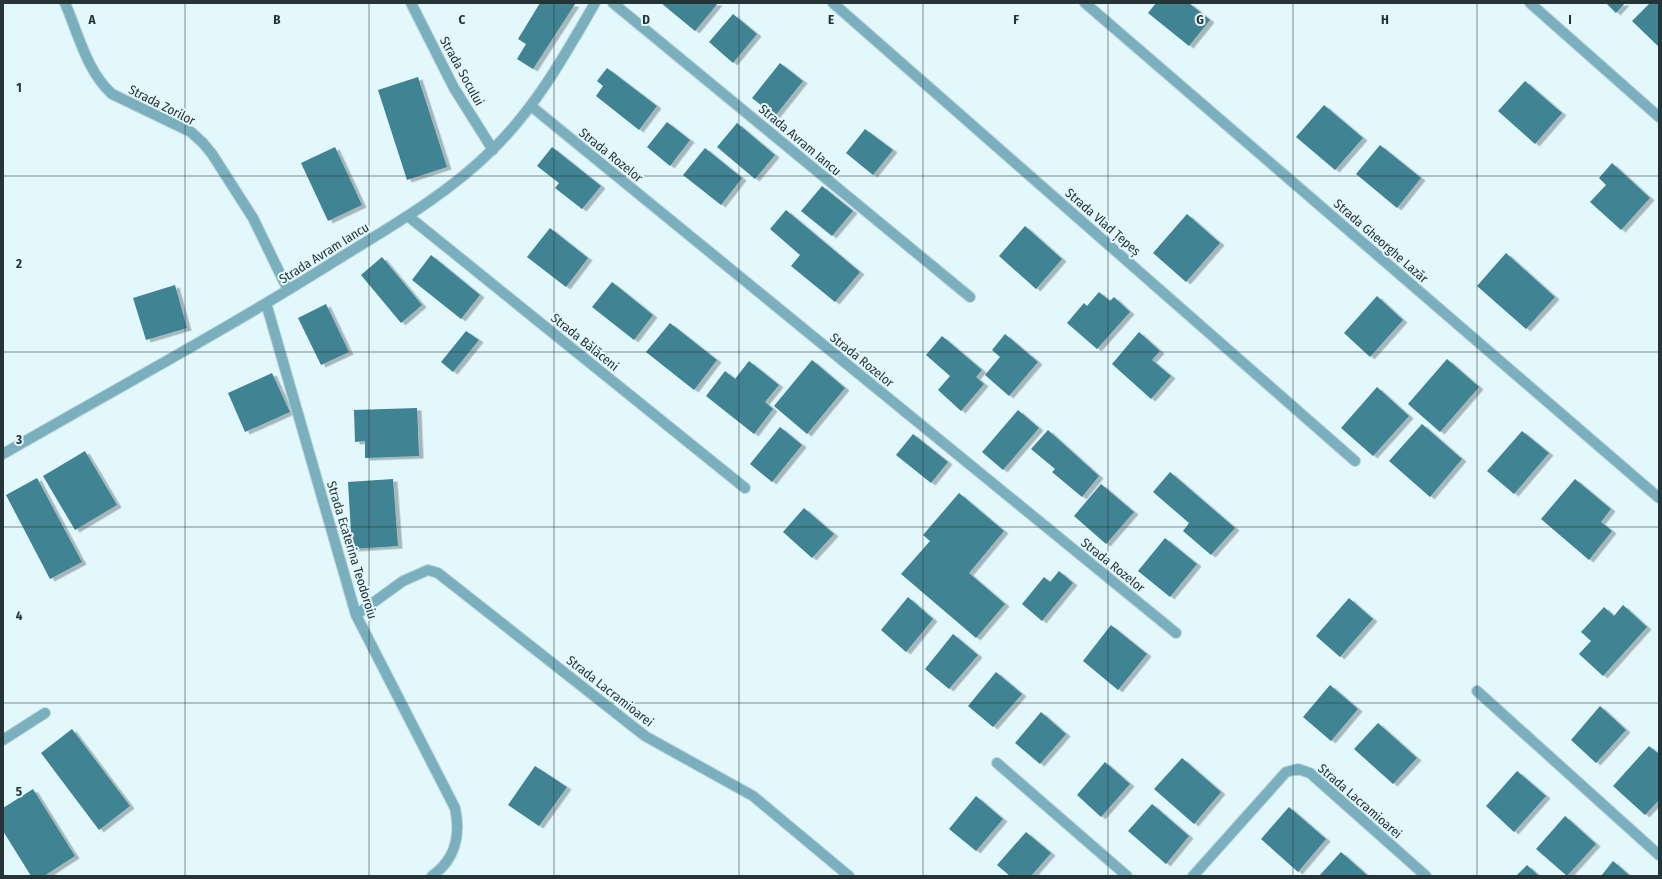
<svg xmlns="http://www.w3.org/2000/svg" width="1662" height="879" viewBox="0 0 1662 879" font-family="'Fira Sans Condensed',sans-serif">
<style>
.building{fill:#3f8393;filter:url(#shadow)}
.lines{fill:none;stroke-linecap:round;stroke-linejoin:round}
.minor-casing{stroke:#c0d5d9;stroke-width:12}
.minor{stroke:#7ab0bd;stroke-width:10}
.grid{fill:none;stroke:#253437;stroke-width:1;stroke-opacity:0.55}
.labels{text-anchor:middle;dominant-baseline:central;stroke-width:4;stroke-linejoin:round;paint-order:stroke}
.street-label{font-size:13px;fill:#253437;stroke:#e2f8fd}
.grid-label{font-size:13px;text-anchor:middle;font-weight:bold;fill:#253437;stroke:#e2f8fd;stroke-width:4;stroke-linejoin:round;paint-order:stroke}
</style>
<defs>
<filter id="shadow"><feDropShadow dx="4.5" dy="2.5" stdDeviation="0" flood-color="#0004"/></filter>
</defs>
<rect width="100%" height="100%" fill="#e2f8fd"/>
<path class="building" d="M540,3L575,4L533,69L517,59L526,44L518,39Z
M661,3H718L695,31Z
M1156,3H1189L1210,20L1189,46L1148,13Z
M1606,3H1625L1616,13Z
M1650,3H1659V47L1632,21Z
M733,14L757,34L733,63L709,42Z
M780,63L803,81L775,116L752,98Z
M607,68L657,106L639,130L596,96L603,86L597,81Z
M418,77L447,167L407,180L378,90Z
M1525,81L1562,113L1535,144L1498,111Z
M1324,105L1363,138L1335,170L1296,137Z
M667,122L690,140L670,166L647,147Z
M737,123L775,155L755,179L717,147Z
M865,129L893,150L873,175L846,153Z
M1380,145L1421,178L1397,208L1356,174Z
M335,147L362,205L328,221L301,163Z
M552,147L601,186L582,209L555,188L559,183L537,166Z
M705,148L742,178L721,205L683,175Z
M1612,163L1650,198L1621,230L1590,202L1606,185L1599,178Z
M822,186L853,211L832,236L801,211Z
M786,210L860,272L835,302L791,266L800,255L770,229Z
M1187,214L1220,243L1186,282L1153,253Z
M1025,226L1062,259L1036,289L999,256Z
M550,228L588,258L566,287L527,257Z
M1506,253L1555,297L1526,329L1477,286Z
M431,255L480,295L461,319L412,280Z
M382,257L422,305L401,323L361,275Z
M612,282L653,315L634,340L592,307Z
M175,285L187,328L146,340L133,298Z
M1099,292L1110,301L1114,297L1130,312L1097,349L1067,323L1084,303L1087,306Z
M1377,296L1403,320L1370,357L1344,333Z
M326,304L349,352L321,365L298,318Z
M670,323L717,360L694,390L646,352Z
M466,331L479,340L453,372L441,362Z
M1139,332L1160,351L1152,360L1171,376L1151,399L1112,364Z
M1005,334L1038,362L1009,396L985,375L1000,357L992,350Z
M942,336L982,370L976,377L984,384L961,411L938,390L950,376L926,355Z
M1447,359L1479,387L1440,432L1408,404Z
M812,360L845,388L807,434L774,406Z
M749,361L779,385L765,402L773,409L754,434L706,396L725,371L735,379Z
M272,373L290,412L245,432L228,393Z
M1377,387L1409,416L1373,456L1341,428Z
M417,408L419,456L365,458V441L355,442L354,410Z
M1018,410L1039,428L1003,470L982,452Z
M1422,424L1462,459L1430,497L1389,461Z
M780,427L802,445L772,482L750,464Z
M1048,430L1099,476L1082,497L1052,472L1055,469L1031,449Z
M1522,431L1549,453L1514,494L1487,471Z
M913,434L948,462L931,483L896,455Z
M85,451L117,505L75,530L43,476Z
M1170,472L1235,528L1211,555L1183,531L1189,523L1153,492Z
M37,478L82,562L50,579L6,495Z
M393,479L398,546L352,549L348,482Z
M1575,479L1611,509L1601,522L1612,531L1589,560L1541,519Z
M1101,484L1134,512L1106,544L1074,516Z
M959,493L1004,531L969,573L1005,604L976,638L901,574L930,541L923,535Z
M804,508L834,534L812,558L783,532Z
M1165,538L1197,564L1170,597L1138,571Z
M1059,571L1073,583L1042,621L1022,604L1044,577L1050,582Z
M908,597L933,619L906,652L881,630Z
M1349,598L1373,619L1340,657L1316,636Z
M1623,605L1647,627L1603,676L1579,654L1591,641L1581,632L1604,607L1614,616Z
M1111,625L1147,654L1118,690L1083,661Z
M953,634L978,655L949,689L925,669Z
M996,672L1022,694L993,727L968,706Z
M1330,685L1358,709L1331,741L1303,717Z
M1600,706L1626,730L1596,763L1571,740Z
M1041,712L1066,734L1040,764L1015,743Z
M1378,723L1417,758L1393,784L1354,749Z
M72,729L130,806L99,830L41,753Z
M1649,746L1659,754V800L1645,815L1613,786Z
M1182,758L1221,792L1194,824L1154,789Z
M1105,762L1130,784L1101,817L1077,795Z
M535,766L567,787L539,826L508,805Z
M1517,771L1546,796L1514,832L1486,806Z
M33,789L75,856L44,876H31L3,831V808Z
M976,796L1003,819L976,851L949,829Z
M1152,804L1189,836L1166,864L1128,831Z
M1289,807L1326,839L1298,872L1261,839Z
M1565,816L1596,844L1567,876L1536,849Z
M1026,832L1051,853L1031,876H1010L997,865Z
M1341,852L1368,876H1319Z
M1613,861L1630,876H1601Z
M1527,865L1539,876H1516Z"/>
<g class="lines">
<g class="minor-casing">
<path id="minor" d="M65,3C78,33 87,72 112,94L191,132L203,143L212,154L253,218L288,290
M411,3L454,88L493,150
M613,3L970,297
M833,3L1355,461
M1085,3L1659,498
M1530,3L1659,117
M531,106L1176,633
M408,216L745,488
M266,303L356,615L455,808C461,835 455,860 432,876
M3,454C114,390 227,329 335,261C390,227 447,195 493,149C536,107 565,55 595,3
M356,615L403,581L428,570L438,573L645,736L753,796L849,876
M1477,691L1659,855
M3,740L45,713
M997,763L1127,876
M1193,876L1286,772L1298,769L1310,773L1426,876"/>
</g>
<use href="#minor" class="minor"/>
</g>
<path class="grid" d="M185,3V876M369,3V876M554,3V876M739,3V876M923,3V876M1108,3V876M1293,3V876M1477,3V876M3,176H1659M3,352H1659M3,527H1659M3,703H1659"/>
<g class="labels">
<g class="street-label">
<text transform="translate(462 71) rotate(61)">Strada Socului</text>
<text transform="translate(162 105) rotate(27)">Strada Zorilor</text>
<text transform="translate(800 140) rotate(40)">Strada Avram Iancu</text>
<text transform="translate(611 155) rotate(39)">Strada Rozelor</text>
<text transform="translate(1103 222) rotate(41)">Strada Vlad Țepeș</text>
<text transform="translate(1381 241) rotate(41)">Strada Gheorghe Lazăr</text>
<text transform="translate(324 253) rotate(-32)">Strada Avram Iancu</text>
<text transform="translate(585 342) rotate(39)">Strada Bălăceni</text>
<text transform="translate(862 360) rotate(39)">Strada Rozelor</text>
<text transform="translate(352 550) rotate(73)">Strada Ecaterina Teodoroiu</text>
<text transform="translate(1113 565) rotate(39)">Strada Rozelor</text>
<text transform="translate(610 691) rotate(38)">Strada Lacramioarei</text>
<text transform="translate(1360 801) rotate(41)">Strada Lacramioarei</text>
</g>
</g>
<g class="grid-label">
<text x="92" y="24">A</text>
<text x="277" y="24">B</text>
<text x="462" y="24">C</text>
<text x="646" y="24">D</text>
<text x="831" y="24">E</text>
<text x="1016" y="24">F</text>
<text x="1200" y="24">G</text>
<text x="1385" y="24">H</text>
<text x="1570" y="24">I</text>
<text x="19" y="92">1</text>
<text x="19" y="268">2</text>
<text x="19" y="444">3</text>
<text x="19" y="620">4</text>
<text x="19" y="796">5</text>
</g>
<rect width="1662" height="879" fill="none" stroke="#253437" stroke-width="8"/>
</svg>
